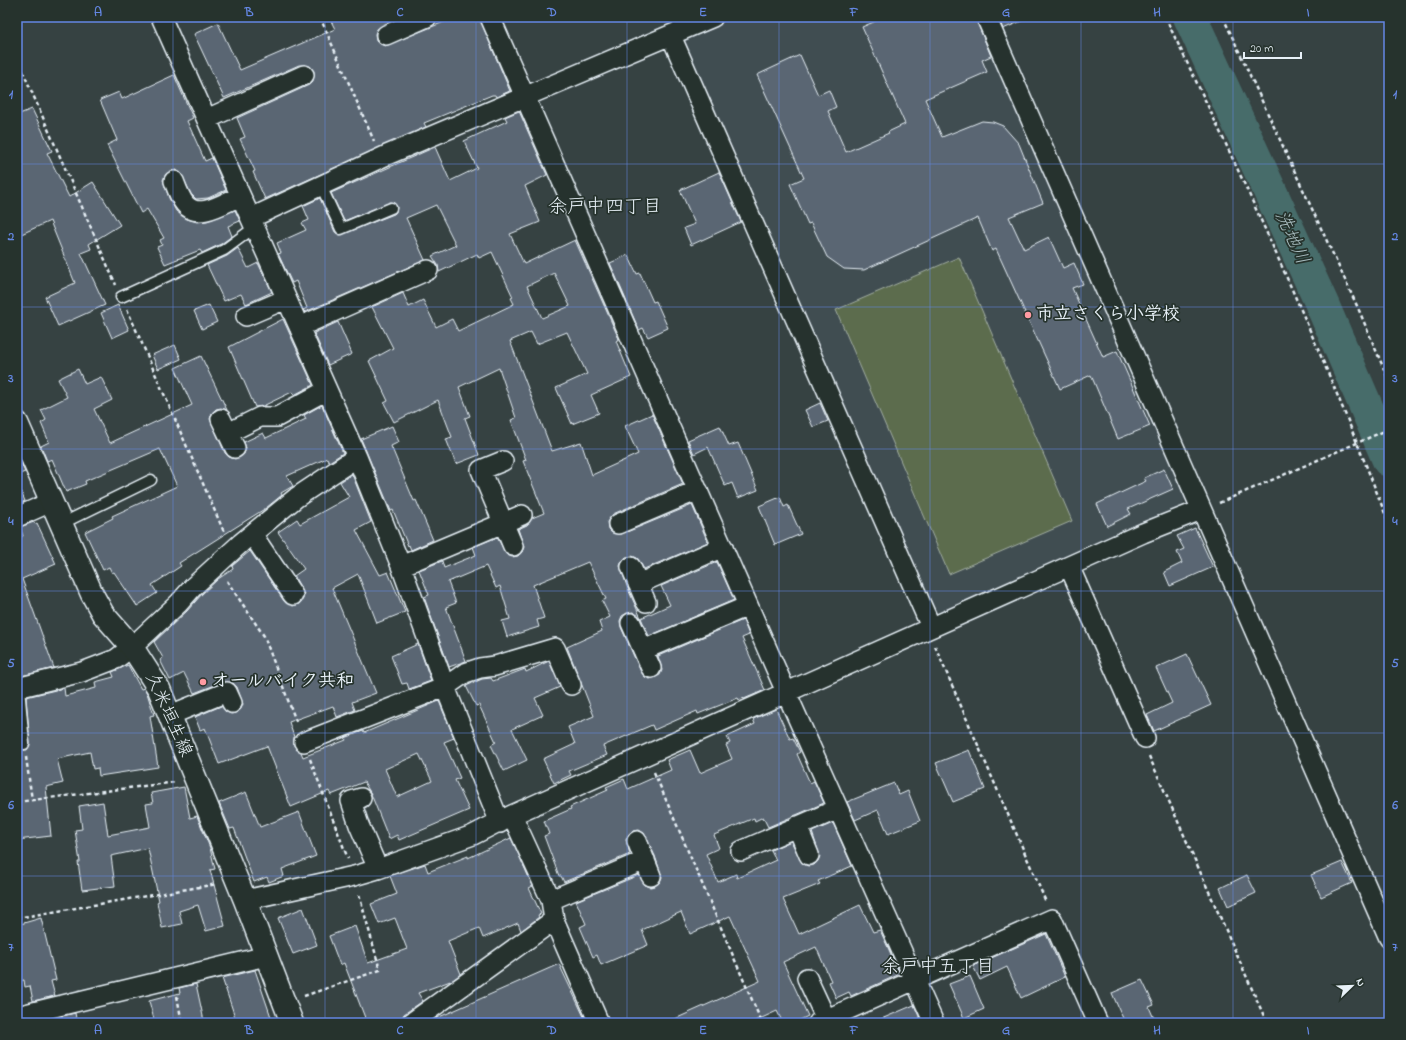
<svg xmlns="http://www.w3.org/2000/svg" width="1406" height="1040" viewBox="0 0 1406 1040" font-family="'Indie Flower','Klee One',sans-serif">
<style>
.built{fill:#414d51}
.green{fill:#5c6c4e;stroke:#a2aea3}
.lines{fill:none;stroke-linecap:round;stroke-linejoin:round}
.river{stroke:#476c6a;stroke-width:34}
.building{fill:#5a6673;stroke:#e8f1f8;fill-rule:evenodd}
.lane-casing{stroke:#e8f1f8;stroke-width:13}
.street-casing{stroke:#e8f1f8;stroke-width:22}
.secondary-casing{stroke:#e8f1f8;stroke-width:25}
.path{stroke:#e8f1f8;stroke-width:2.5;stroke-dasharray:4 3;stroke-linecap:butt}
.lane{stroke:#26332d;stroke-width:10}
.street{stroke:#26332d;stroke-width:19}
.secondary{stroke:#26332d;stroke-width:22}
.grid{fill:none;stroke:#6487e3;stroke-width:1;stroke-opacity:0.55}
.poi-dot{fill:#ff9aa2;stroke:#26332d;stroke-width:1.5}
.labels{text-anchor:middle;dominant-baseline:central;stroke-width:3.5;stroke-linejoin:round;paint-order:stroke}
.poi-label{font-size:18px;font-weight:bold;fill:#e8f1f8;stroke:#26332d;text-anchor:start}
.street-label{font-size:18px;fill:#e8f1f8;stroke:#26332d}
.neighbourhood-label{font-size:19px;fill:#e8f1f8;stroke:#26332d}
.water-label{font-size:19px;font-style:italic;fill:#a8bcbf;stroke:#26332d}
.neatline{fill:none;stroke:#6487e3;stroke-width:1.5}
.grid-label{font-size:13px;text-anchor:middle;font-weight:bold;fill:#6487e3}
</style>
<rect width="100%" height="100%" fill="#364242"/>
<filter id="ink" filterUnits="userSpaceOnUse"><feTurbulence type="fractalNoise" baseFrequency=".025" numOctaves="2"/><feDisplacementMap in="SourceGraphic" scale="8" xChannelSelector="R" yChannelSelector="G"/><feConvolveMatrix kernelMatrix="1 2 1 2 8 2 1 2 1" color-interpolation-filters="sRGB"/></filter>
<g filter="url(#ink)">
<path class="built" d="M733,17H976L1186,495L1183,505L949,610L930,613L678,41Z"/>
<path class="green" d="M959,257L1072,521L949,574L836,310Z"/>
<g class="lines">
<path class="river" d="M1190,17L1321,302L1389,460"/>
</g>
<path class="building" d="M329,17H400L377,29L375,34L376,40L380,44L385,46L456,17H479L510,91L496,97L495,95H492L424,123L426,127L265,199L253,172L255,171L240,139L245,137L237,118L309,85L313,81L314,71L310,66L299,65L224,98L194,34L218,23L240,70L335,29Z
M885,17H975L991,56L982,60L987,72L925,99L942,137L982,121L993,122L1003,126L1019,144L1043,203L1009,217L1024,249L1049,237L1063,268L1074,263L1083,284L1072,288L1103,357L1117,351L1150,426L1118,439L1091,375L1060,389L996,249L992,251L978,218L864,270L844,269L827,257L811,223L808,224L790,184L804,178L757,75L800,55L818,95L829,90L836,107L828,111L846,152L889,133L888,132L905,124L862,27Z
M998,17H1031L1003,29Z
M174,75L193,118L187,121L205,161L212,158L226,190L208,198L196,199L191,194L181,173L176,170L171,171L166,174L163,180L169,198L176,211L187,219L197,222L207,221L235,210L240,221L228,226L232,236L221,244L202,253L200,250L165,264L157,247L162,245L160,240L164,238L147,209L141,213L107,145L117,140L100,100L119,92L122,99Z
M32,109L52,151L47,153L69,197L93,182L120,225L89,244L91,249L81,253L105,305L58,326L45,297L75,283L50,221L17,236V115Z
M519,111L547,175L525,186L540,222L510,234L524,264L575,240L619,339L616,341L631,377L591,395L599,413L572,424L556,388L587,374L567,332L537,344L531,332L510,341L552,451L581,442L592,475L638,454L625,426L652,414L683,484L613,514L607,522L608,529L612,533L622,534L692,505L708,542L644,569L637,558L632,556L626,557L622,561L620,566L628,589L641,618L670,605L661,586L717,562L734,600L649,636L641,618L633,612L627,613L622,616L620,621L621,627L641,672L645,677L650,679L660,675L662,670L658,656L743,620L749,635L742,638L765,690L744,699L743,698L739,700L738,698L698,714L697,711L654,730L652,725L603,746L607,755L569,771L571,775L554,783L543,759L575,744L568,727L594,716L567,647L602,631L599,622L610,617L602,601L606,599L588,562L533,585L544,618L537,620L539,627L507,637L502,621L510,619L500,586L496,588L486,566L448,582L456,603L446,607L466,661L449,667L424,597L429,595L419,570L442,561L444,568L476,555L473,547L497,537L506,554L512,557L518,556L522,552L524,547L518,529L527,525L532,518L544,513L523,461L526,460L511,420L516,418L499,368L459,387L470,416L465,418L479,455L456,464L446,439L452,437L438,400L394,422L384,403L388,401L369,361L393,348L372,307L403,293L409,307L423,300L436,327L452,319L458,331L514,304L511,298L513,297L492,252L479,258L477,254L439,272L438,265L432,256L456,245L436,205L406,218L425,260L305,312L303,310L307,308L296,281L292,283L278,254L281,253L277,243L306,230L302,223L309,220L303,206L320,198L335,232L340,235L394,214L396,212L397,206L391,202L344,221L331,193L435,147L450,181L477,168L464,141L507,121L505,117ZM554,273L570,306L542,318L527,286Z
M719,172L741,222L691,245L684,228L695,224L680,190Z
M238,248L248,268L258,263L272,292L246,304L241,294L224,301L207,265L227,256Z
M628,255L637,274L640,273L653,302L656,301L668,328L648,337L643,328L639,330L610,263Z
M118,305L129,330L112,338L101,313Z
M209,305L217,322L202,329L194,311Z
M283,319L313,385L294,395L292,392L263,406L255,407L229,347Z
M338,322L352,354L328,365L314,333Z
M175,345L181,359L158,369L152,355Z
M201,356L227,410L221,408L216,409L212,413L210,419L225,453L229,457L235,459L244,454L246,448L244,442L263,433L266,438L306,419L304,415L322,405L343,453L329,462L327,458L287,476L293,486L281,493L282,495L266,508L179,563L181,566L152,585L157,593L137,606L114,572L112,573L109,567L103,570L85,532L113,518L112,516L177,486L160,449L85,481L86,484L66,492L52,459L47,461L41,446L49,442L41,423L46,420L41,410L67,397L58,379L78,369L85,384L101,377L112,400L94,409L110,443L192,405L175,368Z
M820,403L828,421L813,427L805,410Z
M392,426L399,442L391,446L414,501L416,500L433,540L411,550L409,545L408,546L393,510L391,511L361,439Z
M720,426L729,446L738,443L758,490L738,498L732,483L725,486L708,447L694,454L688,440Z
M18,457L25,472L17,475V458Z
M1164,469L1173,489L1128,509L1131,514L1107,526L1097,504L1146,481L1144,478Z
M352,474L371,522L356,530L380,575L388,572L405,612L377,623L358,574L332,588L376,693L352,702L355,710L337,717L333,706L289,722L294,737V746L301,752L303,757L346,740L345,738L363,731L364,733L439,701L454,738L444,742L460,778L455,780L469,810L399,840L397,835L389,839L371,794L364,782L331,795L329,791L291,807L267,746L219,764L205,728L200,730L195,717L221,706L226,712L231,714L237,713L241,709L243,704L237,687L233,683L223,682L194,693L184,673L170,680L160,660L163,658L154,642L187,611L202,594L218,579L233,569L232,566L250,551L284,601L293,606L299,604L303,599L304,594L294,576L304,569L278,532L297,519L300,524L349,497L340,482ZM419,754L432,781L397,797L385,769Z
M17,483L25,501L17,505Z
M780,497L784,507L788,505L801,534L775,545L759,506Z
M34,522L35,524L37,523L56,564L22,579L54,668L17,677V539L23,536L20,527Z
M1195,528L1213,567L1170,586L1164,572L1182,563L1177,552L1184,549L1177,536Z
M418,644L431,681L409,689L407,683L402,684L391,656Z
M1187,654L1211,705L1154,731L1147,715L1172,703L1156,668Z
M549,661L560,687L535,698L543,715L512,729L527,760L504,771L491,745L496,742L479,705L476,706L466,686L482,679L491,678L493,681L525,669L526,672Z
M128,665L141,689L144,688L147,693L154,715L150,716L158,767L99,776L98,768L93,769L90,752L57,759L63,783L46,787L51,836L17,840V739L18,747L22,750H27L30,744L26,697L64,688L65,696L96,688L95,682L114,677L112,672Z
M776,709L790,739L793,738L800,752L797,754L810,783L814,781L824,803L768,827L763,817L755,821L754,818L714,835L719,848L706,854L718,882L736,874L737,878L776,860L771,850L791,841L802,863L808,866L814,865L818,861L820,856L812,832L833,823L852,866L818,881L820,884L783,899L799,934L860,905L873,932L880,930L900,974L851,996L849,992L836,998L829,982L831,981L816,947L783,962L808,1016L794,1023H783L777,1011L751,1023H666L760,981L730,916L690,934L681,912L642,930L648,945L601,965L597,955L593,957L580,927L586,924L576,901L639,875L645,885L650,887L655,886L660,882L662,877L655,856L644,833L639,830L633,831L628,835L626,840L630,854L564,882L561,876H559L544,836L549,834L544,821L571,809L570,807L608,790L606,787L624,779L628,789L671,770L667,760L690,750L700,773L732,759L726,745L730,743L727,737L755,724L753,719Z
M969,750L985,789L953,802L936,763Z
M894,783L899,795L908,791L920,821L888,834L878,810L855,820L847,802Z
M184,787L190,818L197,816L210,848L215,869L210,870L225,926L206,931L198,905L179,911L182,924L162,928L157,902L159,901L148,848L111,856L115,886L82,890L78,862H80L75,830L82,829L79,806L103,802L108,835L150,827L146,804L153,803L151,793Z
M246,792L260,827L299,812L316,856L282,869L284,876L269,882L267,877L254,882L234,828L230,829L219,803Z
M511,838L533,886L529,888L541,914L538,915L539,917L521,931L518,923L483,938L479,928L448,941L461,974L453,980L418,993L423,1001L404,1014L400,1023H367L344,963L340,965L329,936L355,926L368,963L407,949L395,918L379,924L371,904L397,894L390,876L425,864L428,872L468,856V858Z
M1342,862L1352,883L1321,897L1311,875Z
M1247,875L1256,893L1228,906L1220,888Z
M303,908L317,945L293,954L278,918Z
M41,918L56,980L51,981L55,996L33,1001L30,986L25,987L24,980L17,981V925Z
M1046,934L1065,977L1021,998L1007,967L980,980L973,966Z
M559,964L587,1023H430L437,1018Z
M255,970L271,1017L252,1023H237L222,978Z
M970,976L984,1009L964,1018L949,984Z
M1142,980L1154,1005L1149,1007L1156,1023H1125L1112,993Z
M196,984L204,1021L195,1023H155L149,1001L180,993L179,988Z
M914,1005L922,1023H872Z
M75,1013L77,1023H35Z"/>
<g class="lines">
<g class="lane-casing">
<path id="lane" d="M321,186L341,229L391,208
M121,297L224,250L255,227
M61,524L151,480
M19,688L24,744"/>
</g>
<g class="street-casing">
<path id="street" d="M161,17L357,457L401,566L445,687L500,823
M490,17L786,692L934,1023
M986,17L1389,938
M386,35L427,17
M671,36L931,627
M207,119L304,75
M174,181C177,189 180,198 185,204C198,221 225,202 240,196
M251,218L387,155L713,17
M246,316L286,299
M299,327L428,270
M221,419L235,448
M228,433L260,417H277L327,390
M503,461L481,470L513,546
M17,517L51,502
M618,524L698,490
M252,534L293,595
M401,566L522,515
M1069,566L1145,738
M631,567L646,602
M638,584L723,547
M631,623L651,668
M643,650L748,606
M17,688L82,672L116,659L132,647L179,603L194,586L241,543L297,497L357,457
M170,715L227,692L232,703
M304,742L445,687L465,673L480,668L495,666L555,648L571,685
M361,798L351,801L359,825L378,869
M512,815L551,900L554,920L599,1023
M797,826L809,855
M637,841L651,876
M741,851L838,809
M245,900L354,876L378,869L473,835L512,815L1143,533L1201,510
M551,900L645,860
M807,978L826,1019
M17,1016L266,956
M411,1023L554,920
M818,1023L1052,919L1098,1023"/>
</g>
<g class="secondary-casing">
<path id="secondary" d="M17,423L92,594L103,614L132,647L159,689L245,900L292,1023"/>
</g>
<path class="path" d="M320,17L374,141
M1165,17C1246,183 1323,352 1389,524
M1223,17L1358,308L1389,381
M17,58L116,285
M127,309L224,532
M1219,503L1389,429
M227,581L264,636L297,724
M935,646L1046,902
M1149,756L1267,1023
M26,757L32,800
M310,759L348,859
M654,772L762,1023
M17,802L176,782
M17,918L217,884
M177,996L182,1023
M304,996L380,970L359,894"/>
<use href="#lane" class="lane"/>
<use href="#street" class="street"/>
<use href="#secondary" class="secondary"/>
</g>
</g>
<path class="grid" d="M173,17V1023M325,17V1023M476,17V1023M627,17V1023M779,17V1023M930,17V1023M1081,17V1023M1233,17V1023M17,164H1389M17,307H1389M17,449H1389M17,591H1389M17,733H1389M17,876H1389"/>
<g class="poi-dot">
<circle cx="1028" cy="315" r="4"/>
<circle cx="203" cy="682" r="4"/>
</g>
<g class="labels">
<g class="poi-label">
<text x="1036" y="315">市立さくら小学校</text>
<text x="211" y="682">オールバイク共和</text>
</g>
<g class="street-label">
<text transform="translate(168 715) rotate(66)">久米垣生線</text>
</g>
<g class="neighbourhood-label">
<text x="605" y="207">余戸中四丁目</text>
<text x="938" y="967">余戸中五丁目</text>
</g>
<g class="water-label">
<text transform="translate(1291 238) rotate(65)">洗地川</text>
</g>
</g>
<rect width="1406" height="1040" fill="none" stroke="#26332d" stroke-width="44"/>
<g transform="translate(1352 986) rotate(67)" stroke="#26332d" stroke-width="3" paint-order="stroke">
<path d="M0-3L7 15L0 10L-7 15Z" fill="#e8f1f8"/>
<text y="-6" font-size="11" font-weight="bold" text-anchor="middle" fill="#e8f1f8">N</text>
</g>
<path d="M1244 52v6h57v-6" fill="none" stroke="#e8f1f8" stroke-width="2"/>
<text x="1250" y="52" font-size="12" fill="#e8f1f8" stroke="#26332d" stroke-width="3" paint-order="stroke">20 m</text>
<rect x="22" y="22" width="1362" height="996" class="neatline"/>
<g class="grid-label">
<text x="98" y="16">A</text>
<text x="249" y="16">B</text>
<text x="400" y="16">C</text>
<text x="552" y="16">D</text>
<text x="703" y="16">E</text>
<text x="854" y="16">F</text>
<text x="1006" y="16">G</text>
<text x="1157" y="16">H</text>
<text x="1308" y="16">I</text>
<text x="11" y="98">1</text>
<text x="1395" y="98">1</text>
<text x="11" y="240">2</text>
<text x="1395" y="240">2</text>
<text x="11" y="382">3</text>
<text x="1395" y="382">3</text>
<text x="11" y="525">4</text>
<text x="1395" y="525">4</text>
<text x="11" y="667">5</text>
<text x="1395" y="667">5</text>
<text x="11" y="809">6</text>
<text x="1395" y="809">6</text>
<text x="11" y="951">7</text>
<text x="1395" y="951">7</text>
<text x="98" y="1034">A</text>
<text x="249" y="1034">B</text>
<text x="400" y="1034">C</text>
<text x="552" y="1034">D</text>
<text x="703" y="1034">E</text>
<text x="854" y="1034">F</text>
<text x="1006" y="1034">G</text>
<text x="1157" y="1034">H</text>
<text x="1308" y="1034">I</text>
</g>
</svg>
